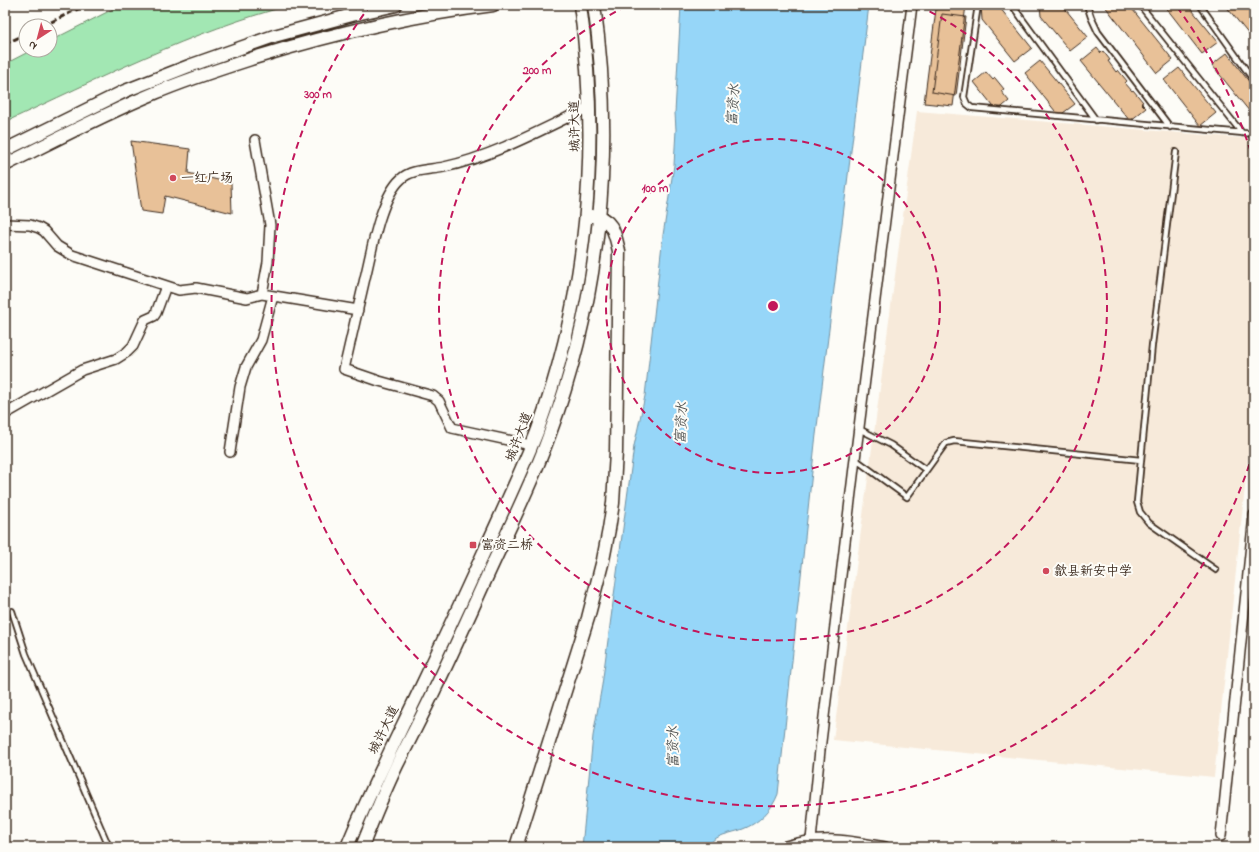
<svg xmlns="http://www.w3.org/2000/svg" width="1259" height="852" viewBox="0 0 1259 852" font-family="'Indie Flower','LXGW WenKai TC',sans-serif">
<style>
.built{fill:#f7eada}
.green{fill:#a2e7b3;stroke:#6e8868}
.water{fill:#96d6f8;stroke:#7291a1}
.building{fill:#e8c198;stroke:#3b2a1e}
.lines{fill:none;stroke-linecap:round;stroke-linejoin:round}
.lane-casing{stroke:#3b2a1e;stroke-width:8}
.street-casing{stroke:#3b2a1e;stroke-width:12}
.secondary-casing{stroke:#3b2a1e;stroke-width:15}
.lane{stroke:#fdfcf7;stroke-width:4.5}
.street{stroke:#fdfcf7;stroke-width:9}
.secondary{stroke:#fdfcf7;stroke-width:12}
.rail{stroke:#3b2a1e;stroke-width:3;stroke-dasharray:6 3;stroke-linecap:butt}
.ring{fill:none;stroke:#c2185b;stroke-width:2;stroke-dasharray:7 5}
.poi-dot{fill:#d1495b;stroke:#fdfcf7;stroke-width:1.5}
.labels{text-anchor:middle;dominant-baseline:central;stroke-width:4;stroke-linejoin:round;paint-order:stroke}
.street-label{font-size:13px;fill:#3b2a1e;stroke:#fdfcf7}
.poi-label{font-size:13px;fill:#3b2a1e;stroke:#fdfcf7;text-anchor:start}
.water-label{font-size:14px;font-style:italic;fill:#525554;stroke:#fdfcf7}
.centre{fill:#c2185b;stroke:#fdfcf7;stroke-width:2}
.ring-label{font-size:12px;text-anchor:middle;font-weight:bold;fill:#c2185b;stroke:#fdfcf7;stroke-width:4;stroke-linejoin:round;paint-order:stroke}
</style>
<rect width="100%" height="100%" fill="#fdfcf7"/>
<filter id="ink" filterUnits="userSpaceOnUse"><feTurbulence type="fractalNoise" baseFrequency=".025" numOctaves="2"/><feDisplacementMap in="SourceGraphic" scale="8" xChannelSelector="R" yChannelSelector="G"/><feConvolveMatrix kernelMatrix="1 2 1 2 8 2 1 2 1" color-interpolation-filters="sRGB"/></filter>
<g filter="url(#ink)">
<path class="built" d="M917,111L1254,139V402L1214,777L833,740Z"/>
<path class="green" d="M121,5H291C191,31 99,79 5,122V64L32,50H50V41Z"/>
<path class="water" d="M681,5H869L815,443L778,794C772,810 759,823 743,829C730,834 715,834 707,847H582L593,736L602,685L634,446L645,396L663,235L674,165L676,130L675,113Z"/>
<path class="building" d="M951,5H966L953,106L924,103L936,9Z
M981,5H1000V8L1032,48L1015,61L982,20Z
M1040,5H1062L1088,37L1070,51L1041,16Z
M1104,5H1129L1173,60L1157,73Z
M1164,5H1188L1218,42L1202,54Z
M1225,5H1252L1254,8V41Z
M942,14L966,17L956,96L932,92Z
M1097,48L1101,53L1103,51L1110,60L1108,61L1116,72L1118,70L1127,81L1125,83L1132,91L1133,90L1143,102L1141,103L1146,108L1130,121L1081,61Z
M1227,53L1254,88V117L1212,65Z
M1040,61L1075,104L1059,116L1025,73Z
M1179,68L1216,113L1200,126L1164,80Z
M986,72L993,80L995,78L1004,89L1001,91L1009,101L997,111L974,82Z
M131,141L190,149L188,173L231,183L232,213L165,196L162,214L141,211Z"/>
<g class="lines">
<g class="lane-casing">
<path id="lane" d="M978,5L964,97L967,104L972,108L1254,134
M1012,5L1096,120
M1087,5L1091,17L1098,32L1170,127
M1140,5L1242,133
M1200,5L1254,81
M1176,152L1152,345L1137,502L1140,512L1149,523L1216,570
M859,429L891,445L926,470
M855,459L907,497L946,443L954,441L1141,460
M12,611L26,654L109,847"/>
</g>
<g class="street-casing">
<path id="street" d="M255,140L270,225L268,262L262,294
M5,224L30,225L39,228L44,231L57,246L72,255L179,290L196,288L247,298L262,294L358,310
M5,414L82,370L116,359L127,352L133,346L145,320L154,316L156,313L166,286
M531,445L452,428L439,401L433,396L379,381L344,369C351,338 358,308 365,278C372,250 380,198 401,179C411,169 430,170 444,167C492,157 545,128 589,107
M230,452L240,387L246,367L261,340L273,296
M1221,836L1254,515
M811,840L820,750L855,459L912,5
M782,847C822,835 845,840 885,847"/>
</g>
<g class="secondary-casing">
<path id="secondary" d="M5,150L125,91L189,66L274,36L352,15L396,5
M5,165C55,140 104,114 155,93C188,79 223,68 257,57C335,33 413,15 493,5
M347,847C370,790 398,736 424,681C446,635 467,589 488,543C505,506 522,470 537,432C587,295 601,149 580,5
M362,847C373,819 384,792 397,765C410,739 423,714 435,689C456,646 475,602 495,559C514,518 534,478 549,436C600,300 615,149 594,5
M516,847L588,618L603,560L609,529L613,503L616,452L619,251C615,234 613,218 592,216"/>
</g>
<use href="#lane" class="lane"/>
<use href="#street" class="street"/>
<use href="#secondary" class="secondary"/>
<path class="rail" d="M43,26L86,5
M5,44L26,34"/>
</g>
</g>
<g class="ring">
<circle cx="773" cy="306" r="167"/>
<path d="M919 6A334 334 0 1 1 627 6"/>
<path d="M1253 453A502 502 0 1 1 369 7M1177 7A502 502 0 0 1 1253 159"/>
</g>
<g class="poi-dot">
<circle cx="173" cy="178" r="4"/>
<rect x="469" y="541" width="8" height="8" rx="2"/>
<circle cx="1046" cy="571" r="4"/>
</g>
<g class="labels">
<g class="street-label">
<text transform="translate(575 126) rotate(-91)">城许大道</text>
<text transform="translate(519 437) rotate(-69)">城许大道</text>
<text transform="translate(384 730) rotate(-64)">城许大道</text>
</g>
<g class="poi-label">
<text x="181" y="178">一红广场</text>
<text x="481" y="545">富资二桥</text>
<text x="1054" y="571">歙县新安中学</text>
</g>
<g class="water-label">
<text transform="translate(734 105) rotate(-86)">富资水</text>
<text transform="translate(682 423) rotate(-87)">富资水</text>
<text transform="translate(674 747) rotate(-91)">富资水</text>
</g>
</g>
<circle cx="773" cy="306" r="6" class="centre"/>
<g class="ring-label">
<text x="537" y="74">200 m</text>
<text x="318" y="98">300 m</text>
<text x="655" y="192">100 m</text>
</g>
<rect width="1259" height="852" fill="none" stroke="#fdfcf7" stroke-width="20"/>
<rect x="10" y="10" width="1239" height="832" fill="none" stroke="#3b2a1e" stroke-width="1.5" filter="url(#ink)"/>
<g transform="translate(38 38) rotate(216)"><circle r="19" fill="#fdfcf7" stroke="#afa8a0"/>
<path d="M0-3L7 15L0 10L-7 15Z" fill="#d1495b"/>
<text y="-6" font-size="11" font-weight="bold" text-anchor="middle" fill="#3b2a1e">N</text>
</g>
</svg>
